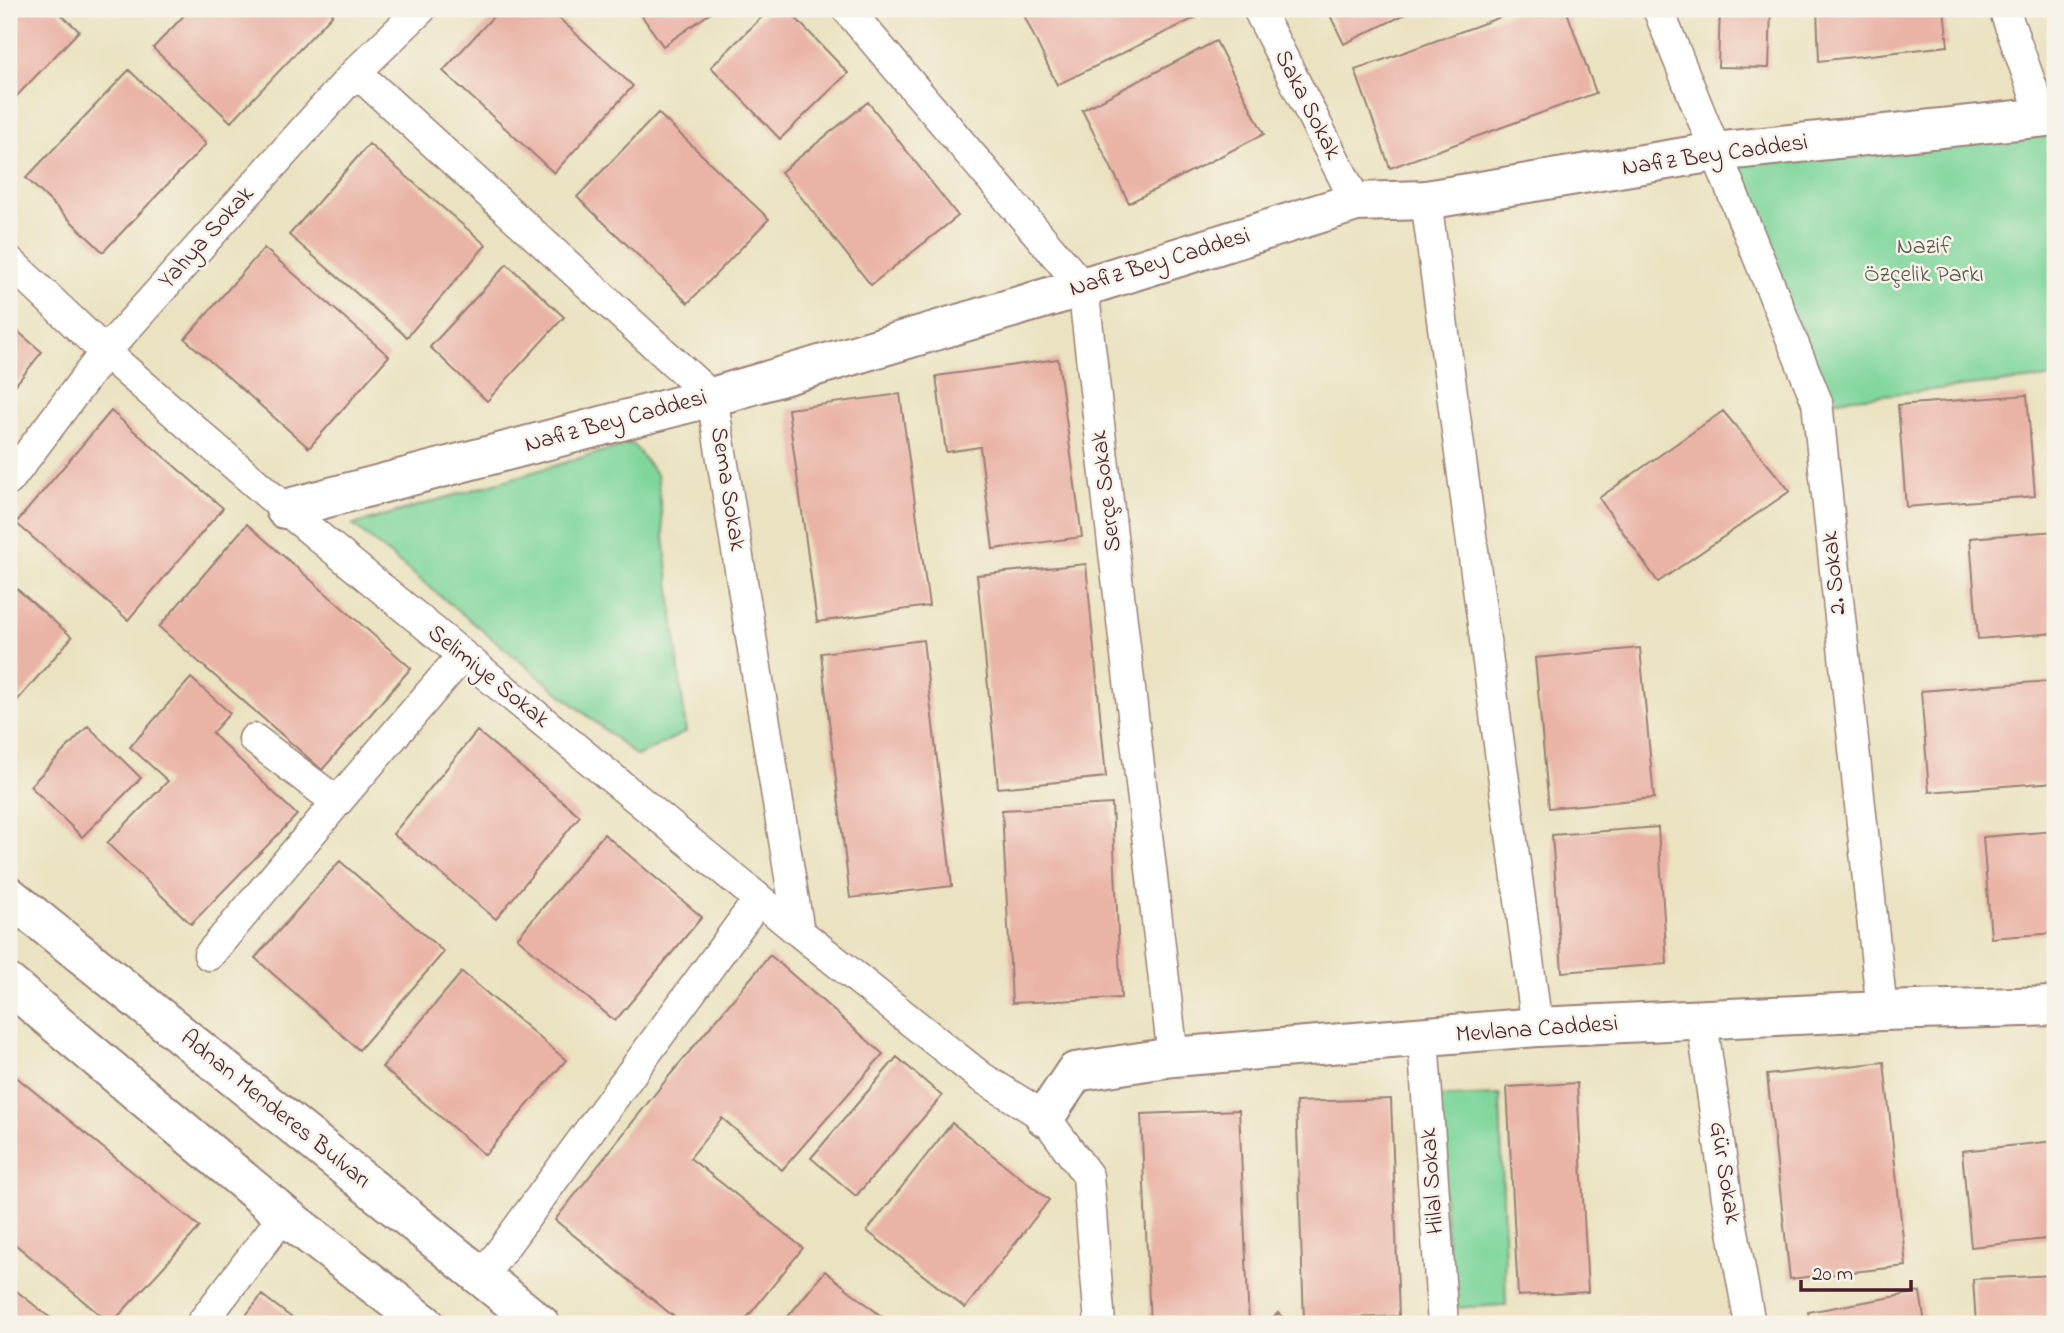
<svg xmlns="http://www.w3.org/2000/svg" width="2064" height="1333" viewBox="0 0 2064 1333" font-family="'Indie Flower',sans-serif">
<style>
.green{fill:#7fd69b;stroke:#647a63;stroke-width:2}
.building{fill:#e9b3a6}
.lines{fill:none;stroke-linecap:round;stroke-linejoin:round}
.minor-casing{stroke:#9a8076;stroke-width:33}
.tertiary-casing{stroke:#9a8076;stroke-width:42}
.primary-casing{stroke:#9a8076;stroke-width:42}
.minor{stroke:#fff;stroke-width:30}
.tertiary{stroke:#fff;stroke-width:38}
.primary{stroke:#fff;stroke-width:38}
.labels{text-anchor:middle;dominant-baseline:central;stroke-width:5;stroke-linejoin:round;paint-order:stroke}
.street-label{font-size:24px;fill:#4a1f2b;stroke:#f7f3e8}
.park-label{font-size:24px;fill:#5a564d;stroke:#f7f3e8}
</style>
<rect width="100%" height="100%" fill="#f7f3e8"/>
<filter id="ink" filterUnits="userSpaceOnUse"><feTurbulence type="fractalNoise" baseFrequency=".0143" numOctaves="2"/><feDisplacementMap in="SourceGraphic" scale="14" xChannelSelector="R" yChannelSelector="G"/><feConvolveMatrix kernelMatrix="1 2 1 2 8 2 1 2 1" color-interpolation-filters="sRGB"/></filter>
<filter id="wash" filterUnits="userSpaceOnUse"><feTurbulence type="fractalNoise" baseFrequency=".00686" numOctaves="4" result="noise"/><feDisplacementMap in="SourceGraphic" scale="28" xChannelSelector="R" yChannelSelector="G"/><feGaussianBlur stdDeviation="1.57" result="paint"/><feColorMatrix in="noise" values="0 0 0 0 0 0 0 0 0 0 0 0 0 0 0 0 0 1.4 0 .05"/><feComposite in="paint" operator="in"/></filter>
<g filter="url(#wash)">
<rect width="100%" height="100%" fill="#eae2c0"/>
<path class="green" d="M2055,116V377L1817,402L1715,152Z
M632,443L657,475L686,732L637,756L353,525Z
M1500,1095L1506,1305L1452,1308L1436,1097Z"/>
<g id="blocks">
<path class="building" d="M9,9H55L79,31L9,104Z
M190,9H328L333,14L231,122L153,48Z
M500,9H549L633,86L554,173L443,71Z
M637,9H716L663,46Z
M770,9H787L848,73L780,139L711,67Z
M1021,9H1193L1197,17L1057,85Z
M1327,9H1416L1344,44Z
M1523,9H1566L1596,93L1390,168L1355,70Z
M1720,9H1771L1769,68L1718,67Z
M1817,9H1944L1948,46L1819,61Z
M1216,41L1264,134L1129,203L1082,110Z
M129,70L206,144L103,252L26,178Z
M868,102L958,216L871,285L781,172Z
M658,113L769,219L688,303L577,197Z
M369,144L486,245L407,337L289,235Z
M264,248L389,356L309,448L185,339Z
M507,264L564,317L487,401L430,347Z
M9,324L42,352L9,393Z
M1058,359L1082,537L993,549L980,447L946,452L936,376Z
M900,394L929,606L817,622L788,409Z
M2027,395L2035,496L1906,507L1898,405Z
M111,411L223,508L128,620L16,523Z
M1723,411L1790,491L1658,582L1599,498Z
M247,524L411,668L322,770L159,627Z
M2055,531V633L1978,639L1970,538Z
M1086,564L1106,777L998,788L977,575Z
M9,582L72,637L9,710Z
M923,640L952,886L850,898L821,653Z
M1640,648L1654,798L1549,808L1535,658Z
M191,678L230,713L212,733L297,815L191,924L107,843L168,781L130,747Z
M2050,681L2055,782L1929,792L1921,691Z
M88,726L141,778L82,837L30,786Z
M477,731L580,816L496,919L393,834Z
M1112,804L1121,998L1012,1003L1002,810Z
M1658,827L1667,964L1562,972L1552,835Z
M2055,831V933L1991,938L1983,837Z
M604,834L702,917L615,1021L517,938Z
M340,861L444,952L359,1050L255,958Z
M770,955L883,1054L782,1170L722,1118L690,1158L803,1248L742,1324H683L555,1220L670,1075Z
M462,972L566,1060L485,1155L382,1067Z
M897,1057L942,1096L856,1196L811,1158Z
M1884,1062L1906,1266L1790,1279L1767,1075Z
M9,1071L200,1227L111,1324L9,1239Z
M1577,1083L1588,1292L1518,1296L1507,1087Z
M1391,1099L1399,1316L1304,1320L1296,1102Z
M1239,1110L1249,1324H1150L1141,1114Z
M952,1123L1049,1200L965,1308L867,1231Z
M2055,1141V1238L1971,1247L1962,1151Z
M825,1271L891,1324H782Z
M2055,1275V1324H1976L1973,1279Z
M9,1285L58,1324H9Z
M1920,1292L1925,1324H1810L1808,1312Z
M262,1295L300,1324H239Z
M1278,1313L1290,1324H1267Z"/>
</g>
</g>
<g filter="url(#ink)">
<use href="#blocks" fill-opacity="0" stroke="#9a8076" stroke-width="2"/>
<g class="lines">
<g class="minor-casing">
<path id="minor" d="M847,9L1083,287L1173,1057
M1258,9L1356,202
M1658,9L1817,402L1882,1011
M2004,9L2043,118
M356,72L712,397L799,932
M1426,200L1537,1027
M9,261L105,352L285,509L799,932L981,1077L1045,1117L1088,1176L1100,1324
M9,480L105,352L356,72L421,9
M254,739L337,802L462,656
M209,955L337,802
M1702,1021L1727,1198L1750,1324
M1423,1038L1443,1324
M482,1277L759,899
M201,1324L284,1215"/>
</g>
<g class="tertiary-casing">
<path id="tertiary" d="M285,509L712,397L1083,287L1356,202L1426,200L1715,152L2055,116
M1045,1117L1075,1072L1173,1057L1537,1027L1882,1011L2055,1006"/>
</g>
<g class="primary-casing">
<path id="primary" d="M9,896L540,1324
M9,984L284,1215L425,1324"/>
</g>
<use href="#minor" class="minor"/>
<use href="#tertiary" class="tertiary"/>
<use href="#primary" class="primary"/>
</g>
</g>
<g class="labels">
<g class="street-label">
<text transform="translate(1307 105) rotate(63)">Saka Sokak</text>
<text transform="translate(1715 156) rotate(-8)">Nafiz Bey Caddesi</text>
<text transform="translate(207 238) rotate(-48)">Yahya Sokak</text>
<text transform="translate(1160 263) rotate(-17)">Nafiz Bey Caddesi</text>
<text transform="translate(616 422) rotate(-15)">Nafiz Bey Caddesi</text>
<text transform="translate(727 489) rotate(81)">Sema Sokak</text>
<text transform="translate(1107 491) rotate(-97)">Serçe Sokak</text>
<text transform="translate(1835 573) rotate(-96)">2. Sokak</text>
<text transform="translate(488 677) rotate(39)">Selimiye Sokak</text>
<text transform="translate(1537 1030) rotate(-4)">Mevlana Caddesi</text>
<text transform="translate(275 1110) rotate(39)">Adnan Menderes Bulvarı</text>
<text transform="translate(1724 1173) rotate(81)">Gür Sokak</text>
<text transform="translate(1433 1181) rotate(-94)">Hilal Sokak</text>
</g>
<g class="park-label">
<text x="1924" y="247">Nazif<tspan x="1924" dy="28">Özçelik Parkı</tspan></text>
</g>
</g>
<rect width="2064" height="1333" fill="none" stroke="#f7f3e8" stroke-width="35"/>
<path d="M1801 1280v10h110v-10" fill="none" stroke="#4a1f2b" stroke-width="3.5"/>
<text x="1812" y="1280" font-size="21" fill="#4a1f2b" stroke="#f7f3e8" stroke-width="5" paint-order="stroke">20 m</text>
</svg>
